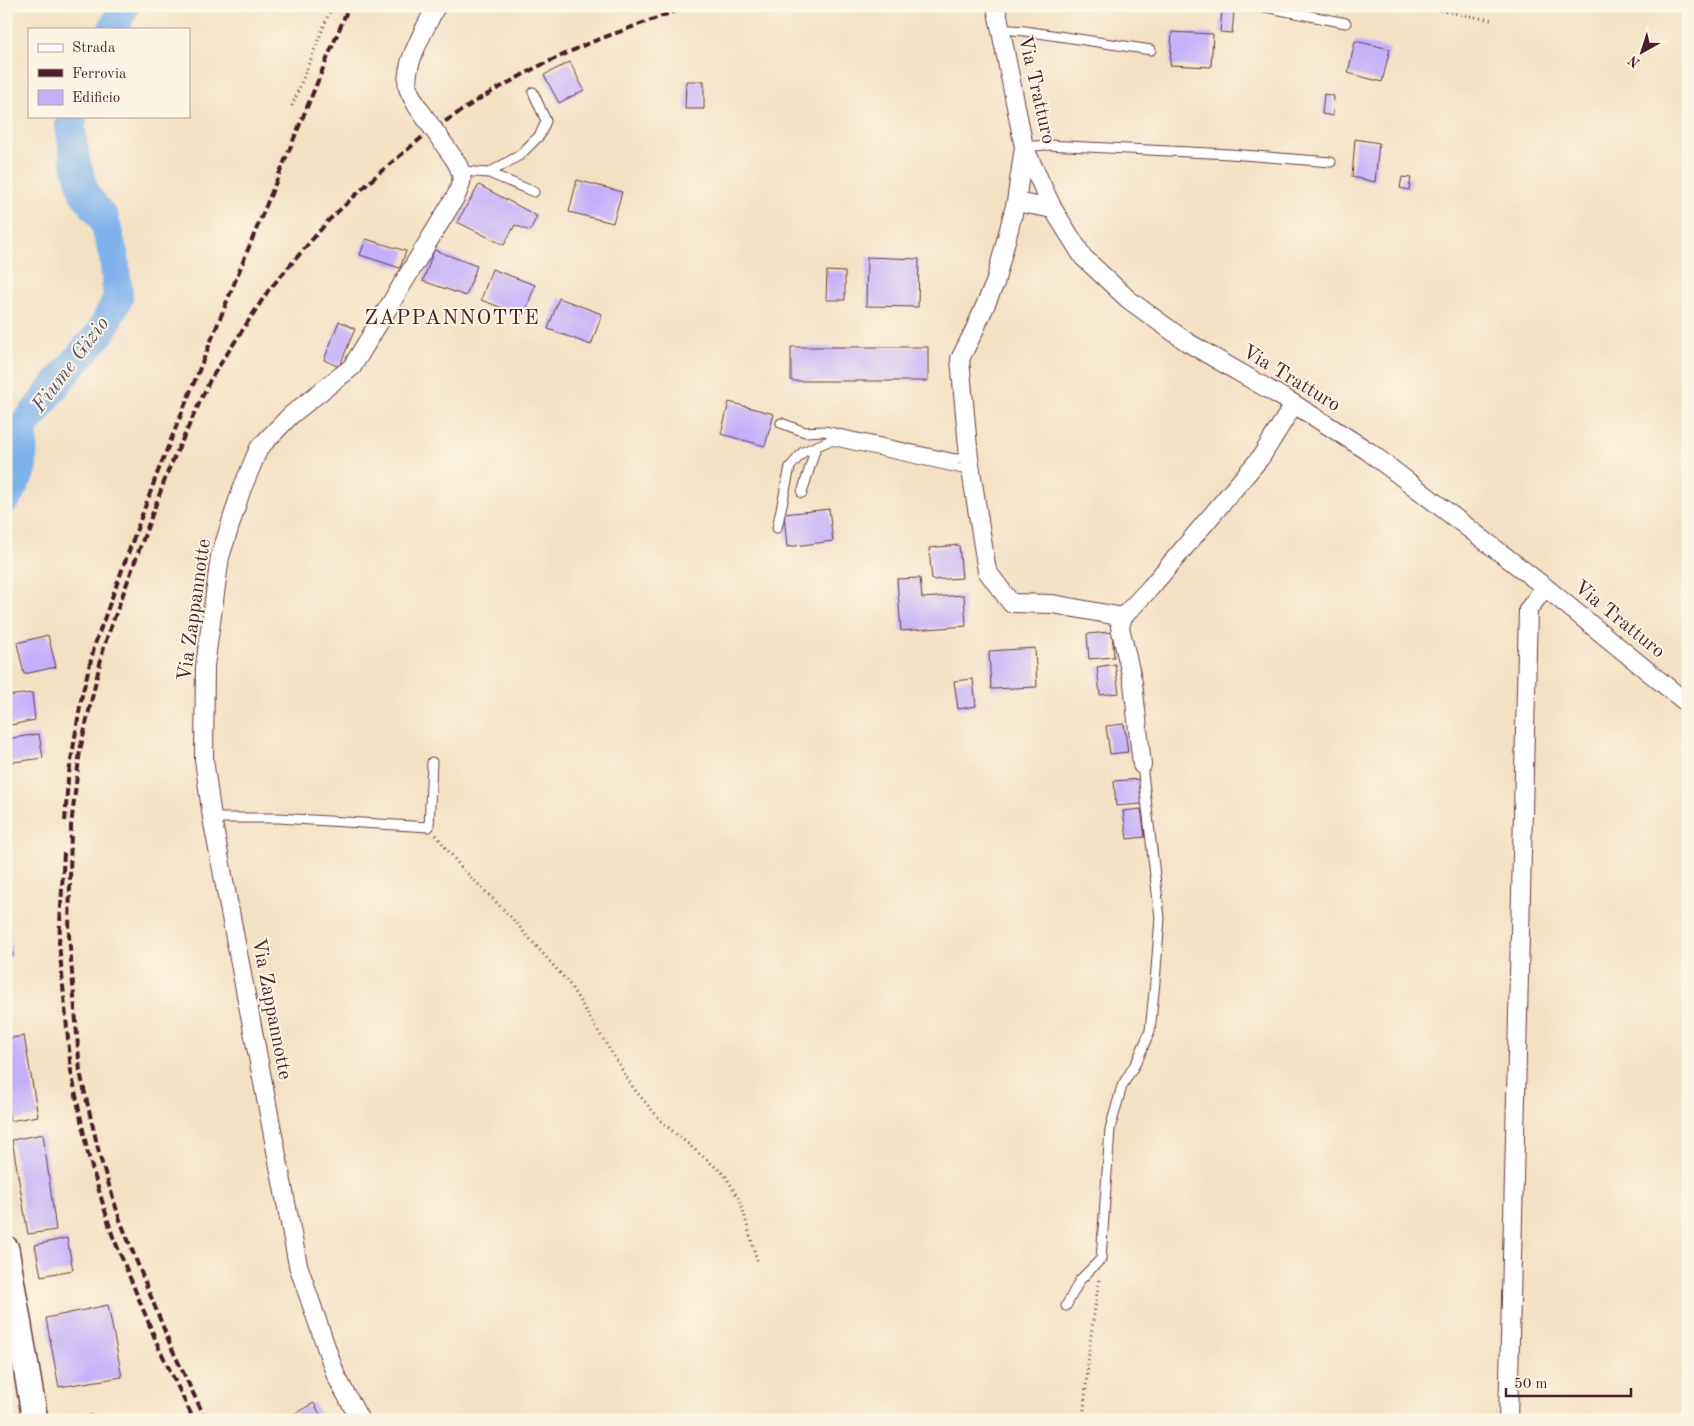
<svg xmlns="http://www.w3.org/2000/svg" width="1694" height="1426" viewBox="0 0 1694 1426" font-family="'Old Standard TT',serif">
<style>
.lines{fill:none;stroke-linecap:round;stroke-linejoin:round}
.river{stroke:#7eb2ec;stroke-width:30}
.building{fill:#c3aefa}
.lane-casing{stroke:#633c42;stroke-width:11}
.street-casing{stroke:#633c42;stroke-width:20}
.secondary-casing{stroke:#633c42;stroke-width:28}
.path{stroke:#633c42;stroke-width:3;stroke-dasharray:1 4;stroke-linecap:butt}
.lane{stroke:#fff;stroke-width:9}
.street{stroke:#fff;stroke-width:18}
.secondary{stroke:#fff;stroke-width:25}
.rail{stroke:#4a1f2b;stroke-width:4;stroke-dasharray:8 4;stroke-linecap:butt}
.street-bridge-casing{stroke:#633c42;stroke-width:20;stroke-linecap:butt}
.street-bridge{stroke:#fff;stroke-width:18}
.labels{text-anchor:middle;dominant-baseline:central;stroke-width:4;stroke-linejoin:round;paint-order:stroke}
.street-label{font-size:20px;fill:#4a1f2b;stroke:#fcf5e5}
.neighbourhood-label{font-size:21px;letter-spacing:1px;fill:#4a1f2b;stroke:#fcf5e5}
.water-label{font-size:21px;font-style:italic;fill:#5c526f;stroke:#fcf5e5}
</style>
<rect width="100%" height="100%" fill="#fcf5e5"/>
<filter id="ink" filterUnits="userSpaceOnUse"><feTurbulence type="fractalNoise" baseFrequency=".02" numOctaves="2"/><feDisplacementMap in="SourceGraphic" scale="10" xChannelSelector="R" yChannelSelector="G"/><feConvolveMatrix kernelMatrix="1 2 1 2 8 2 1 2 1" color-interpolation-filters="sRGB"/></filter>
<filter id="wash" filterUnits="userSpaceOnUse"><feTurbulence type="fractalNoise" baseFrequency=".0096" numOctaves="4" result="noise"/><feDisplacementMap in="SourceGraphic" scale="20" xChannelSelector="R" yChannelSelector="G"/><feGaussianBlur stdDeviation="1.12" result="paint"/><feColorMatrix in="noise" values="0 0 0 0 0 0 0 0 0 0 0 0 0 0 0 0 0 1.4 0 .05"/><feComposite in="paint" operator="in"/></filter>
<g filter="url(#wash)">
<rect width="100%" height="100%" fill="#f3e1c4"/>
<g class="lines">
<path class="river" d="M113,29L125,6
M6,499L22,469L23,427L61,378L101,332L118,298L114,257L104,219L84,193L75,160L70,125L73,116"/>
</g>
<g id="blocks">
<path class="building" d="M1222,11L1234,12L1232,33L1220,32Z
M1172,32L1213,34L1211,67L1170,65Z
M1355,41L1390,49L1382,82L1348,73Z
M570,62L584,90L559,103L544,75Z
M686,81H704V109H685Z
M1324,94L1334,96L1333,116L1322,114Z
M1355,139L1379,143L1375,182L1352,177Z
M1402,177L1411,178L1409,190L1400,188Z
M577,180L622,192L613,223L569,212Z
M479,185L537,216L530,231L515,225L504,245L457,222Z
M366,239L406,251L400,268L360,255Z
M434,250L477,266L466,296L423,281Z
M867,257L919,259L918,307L866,306Z
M492,269L535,285L524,316L481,300Z
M827,271L845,272V300H826Z
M559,298L602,314L591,345L548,329Z
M339,321L355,329L339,367L324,360Z
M791,347H928V381H791Z
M729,402L774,414L765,446L721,434Z
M829,509L833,541L787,547L784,514Z
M959,545L962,578L932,580L929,548Z
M920,578L922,598L964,595L966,626L901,631L897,579Z
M1112,632L1114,657L1089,659L1087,634Z
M48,635L56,667L24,674L17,643Z
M1035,648L1037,687L991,689L989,651Z
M1115,664L1119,693L1100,695L1097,667Z
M973,679L976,706L958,709L954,681Z
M32,693L35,720L6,726V696Z
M1124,724L1128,752L1110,754L1106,726Z
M39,734L43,758L6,763V739Z
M1140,779L1142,804L1116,806L1114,781Z
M1141,809L1145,837L1127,839L1123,811Z
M6,810L12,837L6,838Z
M6,924H9L13,956L6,957Z
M24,1036L38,1116L10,1121L6,1100V1039Z
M43,1134L56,1230L28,1234L12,1140Z
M67,1238L73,1270L41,1276L35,1245Z
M108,1305L122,1377L59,1387L46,1318Z
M314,1403L323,1420H283Z
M91,1415L92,1420H74V1419Z"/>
</g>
</g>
<g filter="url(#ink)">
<use href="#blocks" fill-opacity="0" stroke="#633c42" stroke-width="1"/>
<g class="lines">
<g class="lane-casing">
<path id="lane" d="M1260,6L1346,23
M1000,29L1025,31L1151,50
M1024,147L1046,145L1230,154L1331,162
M462,171L489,173L534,192
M489,173L520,155L540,135L546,121L533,92
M781,423L805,432L824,431L955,459L969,458
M802,493L816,447
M777,528L790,467L803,452L831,440L972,471
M212,818H278L429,827L432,762
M1066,1306L1080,1280L1101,1259L1110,1129L1122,1086L1137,1061L1150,1031L1155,982L1160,918L1142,765"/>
</g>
<g class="street-casing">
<path id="street" d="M996,6L1024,147L1053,209L1083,257L1129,300L1187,342L1294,404L1368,451L1545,587L1688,704
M417,106C414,100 410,94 408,88C403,64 426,28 436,6
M1024,147L1016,202L995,283L974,331L960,359L969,458L987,571L1011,603L1053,604L1123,617
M1016,202L1053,209
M1142,765L1133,683L1120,627L1123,617L1151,587L1261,457L1294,404
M360,1420L336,1376L298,1265L212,818L204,759L205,666L220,557L241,491L259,448L291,415L352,367L456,196C463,181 464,175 455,160
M1508,1420L1528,610L1545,587"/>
</g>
<g class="secondary-casing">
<path id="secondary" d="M6,1249L35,1420"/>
</g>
<path class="path" d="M1416,6L1491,20
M292,106L332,6
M436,835L460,866L509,915L568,982L634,1089L663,1123L725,1175L741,1203L758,1264
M1083,1420L1090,1342L1099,1279"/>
<use href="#lane" class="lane"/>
<use href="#street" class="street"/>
<use href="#secondary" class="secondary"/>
<path class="rail" d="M65,821L68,779L82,695L95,644L157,474L251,242L349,6
M64,853L59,943L71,1071L88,1154L112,1234L159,1348L194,1420
M206,1420L172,1349L120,1220L100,1157L80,1072L69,935L71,826L80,750L104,646L168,471L210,380L268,291L329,220L378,174L426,134L479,99L535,68L589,43L689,6"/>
<g class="street-bridge-casing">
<path id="street-bridge" d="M417,106L455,160"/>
</g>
<use href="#street-bridge" class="street-bridge"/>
</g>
</g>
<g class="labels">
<g class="street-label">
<text transform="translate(1036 90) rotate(77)">Via Tratturo</text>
<text transform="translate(1291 379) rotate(31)">Via Tratturo</text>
<text transform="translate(195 610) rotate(-82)">Via Zappannotte</text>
<text transform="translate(1619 620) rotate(39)">Via Tratturo</text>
<text transform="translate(271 1009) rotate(79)">Via Zappannotte</text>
</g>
<g class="neighbourhood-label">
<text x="452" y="318">ZAPPANNOTTE</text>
</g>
<g class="water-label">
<text transform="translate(71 365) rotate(-53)">Fiume Gizio</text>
</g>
</g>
<rect width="1694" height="1426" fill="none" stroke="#fcf5e5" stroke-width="25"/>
<rect x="28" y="28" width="162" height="90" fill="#fcf5e5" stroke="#b59f9b"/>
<rect x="38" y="44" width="25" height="8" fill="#ffffff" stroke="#b59f9b"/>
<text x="72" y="52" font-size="15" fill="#4a1f2b">Strada</text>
<rect x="38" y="69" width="25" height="8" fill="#4a1f2b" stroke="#b59f9b"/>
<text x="72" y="78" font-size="15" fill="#4a1f2b">Ferrovia</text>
<rect x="38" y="90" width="25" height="15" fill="#c3aefa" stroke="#b59f9b"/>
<text x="72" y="102" font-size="15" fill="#4a1f2b">Edificio</text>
<g transform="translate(1642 52) rotate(219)" stroke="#fcf5e5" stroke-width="4" paint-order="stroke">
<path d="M0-4L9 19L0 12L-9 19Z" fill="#4a1f2b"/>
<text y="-8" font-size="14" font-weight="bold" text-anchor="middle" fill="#4a1f2b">N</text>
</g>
<path d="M1506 1388v8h125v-8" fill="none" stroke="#4a1f2b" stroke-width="2.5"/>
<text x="1514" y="1388" font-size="15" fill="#4a1f2b" stroke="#fcf5e5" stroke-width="4" paint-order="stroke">50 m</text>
</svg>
